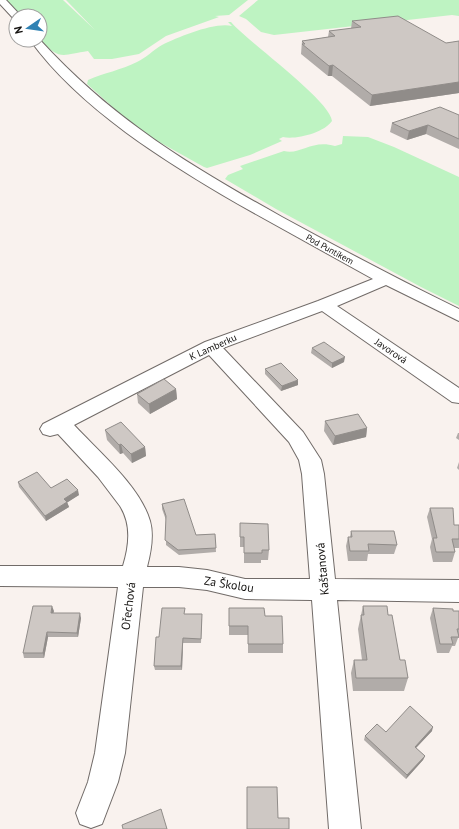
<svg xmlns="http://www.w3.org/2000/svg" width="459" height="829" viewBox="0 0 459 829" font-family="'PT Sans',sans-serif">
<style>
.green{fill:#bef3c2}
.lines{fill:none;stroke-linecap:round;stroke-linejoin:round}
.minor-casing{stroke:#716b68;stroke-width:2}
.minor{fill:#fff;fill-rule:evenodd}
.wall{fill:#b1aca9}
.shaded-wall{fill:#908c89}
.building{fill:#cec8c4;stroke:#908c89}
.labels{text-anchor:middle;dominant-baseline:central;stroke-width:3;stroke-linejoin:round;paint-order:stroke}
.far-street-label{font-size:9px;fill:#141210;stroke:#fff}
.street-label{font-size:10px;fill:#141210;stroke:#fff}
.near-street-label{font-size:12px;fill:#141210;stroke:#fff}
</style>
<rect width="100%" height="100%" fill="#f9f2ee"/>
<path class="green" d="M6,0H63L95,30L66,0H248L229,15L215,16L219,17L166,36L139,54L112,59H94L88,51C62,55 59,61 40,39V16H20Z
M258,0H459V16L452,15L274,35L261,32L246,19L239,16Z
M228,22H231C249,43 330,100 332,121C324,133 295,140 283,137L279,139L282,141L250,155L207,168L204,167L152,138L122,117L99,97L97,95L116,110L87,84L88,80C104,73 121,70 137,62C146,58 153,50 162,45C179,37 214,22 232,26Z
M343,136L368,137L394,147L459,177V306L421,287L276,209L225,179L228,175L243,169L240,166L284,151C301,155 312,139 335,146L342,144Z"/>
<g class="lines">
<g class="minor-casing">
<path id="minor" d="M0,0H6L21,16H16V19L13,18L0,4Z
M30,40H40C112,119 190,166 282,217C341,249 399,280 459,309V321L386,285L337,306L459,388V403L452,402L322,311L223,348L303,432L321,460L324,474L335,579L459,580V602L337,600L361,829H329L312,600L245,599L207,590L179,587H143L125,753L118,782L102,824L91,828L80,824L76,813L88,782L95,753L118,587L0,586V566H123C129,546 132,525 120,506L98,477L58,434L50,436L43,434L40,429L43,424L205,342L318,301L373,279C328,254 283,229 238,204C166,162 80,109 30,40ZM209,355L289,442L299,460L302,474L310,579H245L207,570L179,567H147C151,552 154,535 150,521C140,486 98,451 74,425Z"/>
</g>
<use href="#minor" class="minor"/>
</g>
<path class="wall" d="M352,21L446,43L459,41V93L370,106L332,76H328L301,54L302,41L328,37L329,31L351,29Z
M459,115V149L426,134L407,140L390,132L392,123Z
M312,348L344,362L332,368L311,353Z
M265,369L298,385L281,391L265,374Z
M176,389L177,399L150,414L138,403L137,394Z
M325,421L367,428L366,437L333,445L324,431Z
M105,430L145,447L146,456L132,463L123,453L120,454L107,440Z
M458,433H459V440L456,438Z
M459,462V470L457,468Z
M18,482L51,488L79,495L67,502L69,507L46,521L19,487Z
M162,504L196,535L215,534L216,552L179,555L166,545V520L162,509Z
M430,508L454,525H459V548H454L455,552L452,562H433L430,547L432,539L427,517Z
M240,523L269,550L268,560H261V563H244V547H240Z
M351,531L397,545L394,554H368L367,561H348L346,546L348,537H350Z
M363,606L388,615L400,660L408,678L404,691H353L351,673L354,660H362L358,629Z
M229,608L265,616L283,644V653H248V635H229Z
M433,608L453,611H459V638H458L455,646H452L449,653H437L430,618Z
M54,611L53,613L81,618L78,637H48L44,658H24L23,653Z
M185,614L202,619L201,643H183L182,670H155L154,666L159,637Z
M432,731L416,748L425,756L423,760L406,779L364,740L365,736L386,732Z"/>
<path class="shaded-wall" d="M333,65L332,76H328L329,66Z
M459,82V93L370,106L372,95Z
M428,125L426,134L407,140L409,131Z
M345,357L344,362L332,368V363Z
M298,380V385L281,391L282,386Z
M176,389L177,399L150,414L149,404Z
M367,428L366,437L333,445L335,436Z
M121,444L123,453L120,454L119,445Z
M145,447L146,456L132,463L131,454Z
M78,490L79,495L65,504L64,499Z
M67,502L69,507L46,521L45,516Z
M52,606L54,611L52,618L51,613Z
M80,613L81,618L78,637L77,633Z
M47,632L48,637L44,658L43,653Z
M183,638V643L182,670L181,666Z
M433,727L432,731L413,751L415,747Z
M425,756L423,760L406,779L407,775Z"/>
<path class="building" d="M398,16L446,43L459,41V82L372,95L333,65L329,66L302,44H305L302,41L335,36L329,31L361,27L352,21Z
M440,107L459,115V139L428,125L409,131L392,123Z
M324,342L345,357L332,363L312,348Z
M281,363L298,380L282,386L265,369Z
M164,379L176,389L149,404L137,394Z
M358,414L367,428L335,436L325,421Z
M121,422L145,447L131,454L121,444L119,445L105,430Z
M37,472L51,488L67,479L78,490L64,499L67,502L45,516L18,482Z
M184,499L196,535L215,534L216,548L178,550L165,540L166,516L162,504Z
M430,508H453L454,525H459V539H452L455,552H436L433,538H437Z
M240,523L268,524L269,550H262V553H244V537H240Z
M351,531H394L397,545L368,544L369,551H350L348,537H352Z
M33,606H52L51,613H80L77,633L47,632L43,653H23Z
M363,606H387L388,615H392L400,660H405L408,678H356L354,660H367L361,615H364Z
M162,608H185L184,614H202L201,639L183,638L181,666H154L156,637H159Z
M229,608H264L265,616H282L283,644H248V626H229Z
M433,608L453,609V611H459V629H457L459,637H451L453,644H440Z
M410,706L433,727L415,747L425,756L407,775L365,736L377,724L386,732Z
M247,787H277L278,818H289V829H247Z
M161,809L167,829H123L122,825Z"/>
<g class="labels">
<g class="far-street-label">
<text transform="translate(330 249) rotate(29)">Pod Puntíkem</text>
</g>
<g class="street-label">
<text transform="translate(213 347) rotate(-24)">K Lamberku</text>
<text transform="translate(391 351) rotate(34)">Javorová</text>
</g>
<g class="near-street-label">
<text transform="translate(322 569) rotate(-95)">Kaštanová</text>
<text transform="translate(229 584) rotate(9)">Za Školou</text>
<text transform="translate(128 606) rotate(-83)">Ořechová</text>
</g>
</g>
<g transform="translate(28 28) rotate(257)"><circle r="19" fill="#ffffff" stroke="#a1a09f"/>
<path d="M0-3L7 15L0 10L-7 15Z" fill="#3082b3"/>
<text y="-6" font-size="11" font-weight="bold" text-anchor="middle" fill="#141210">N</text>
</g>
</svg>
